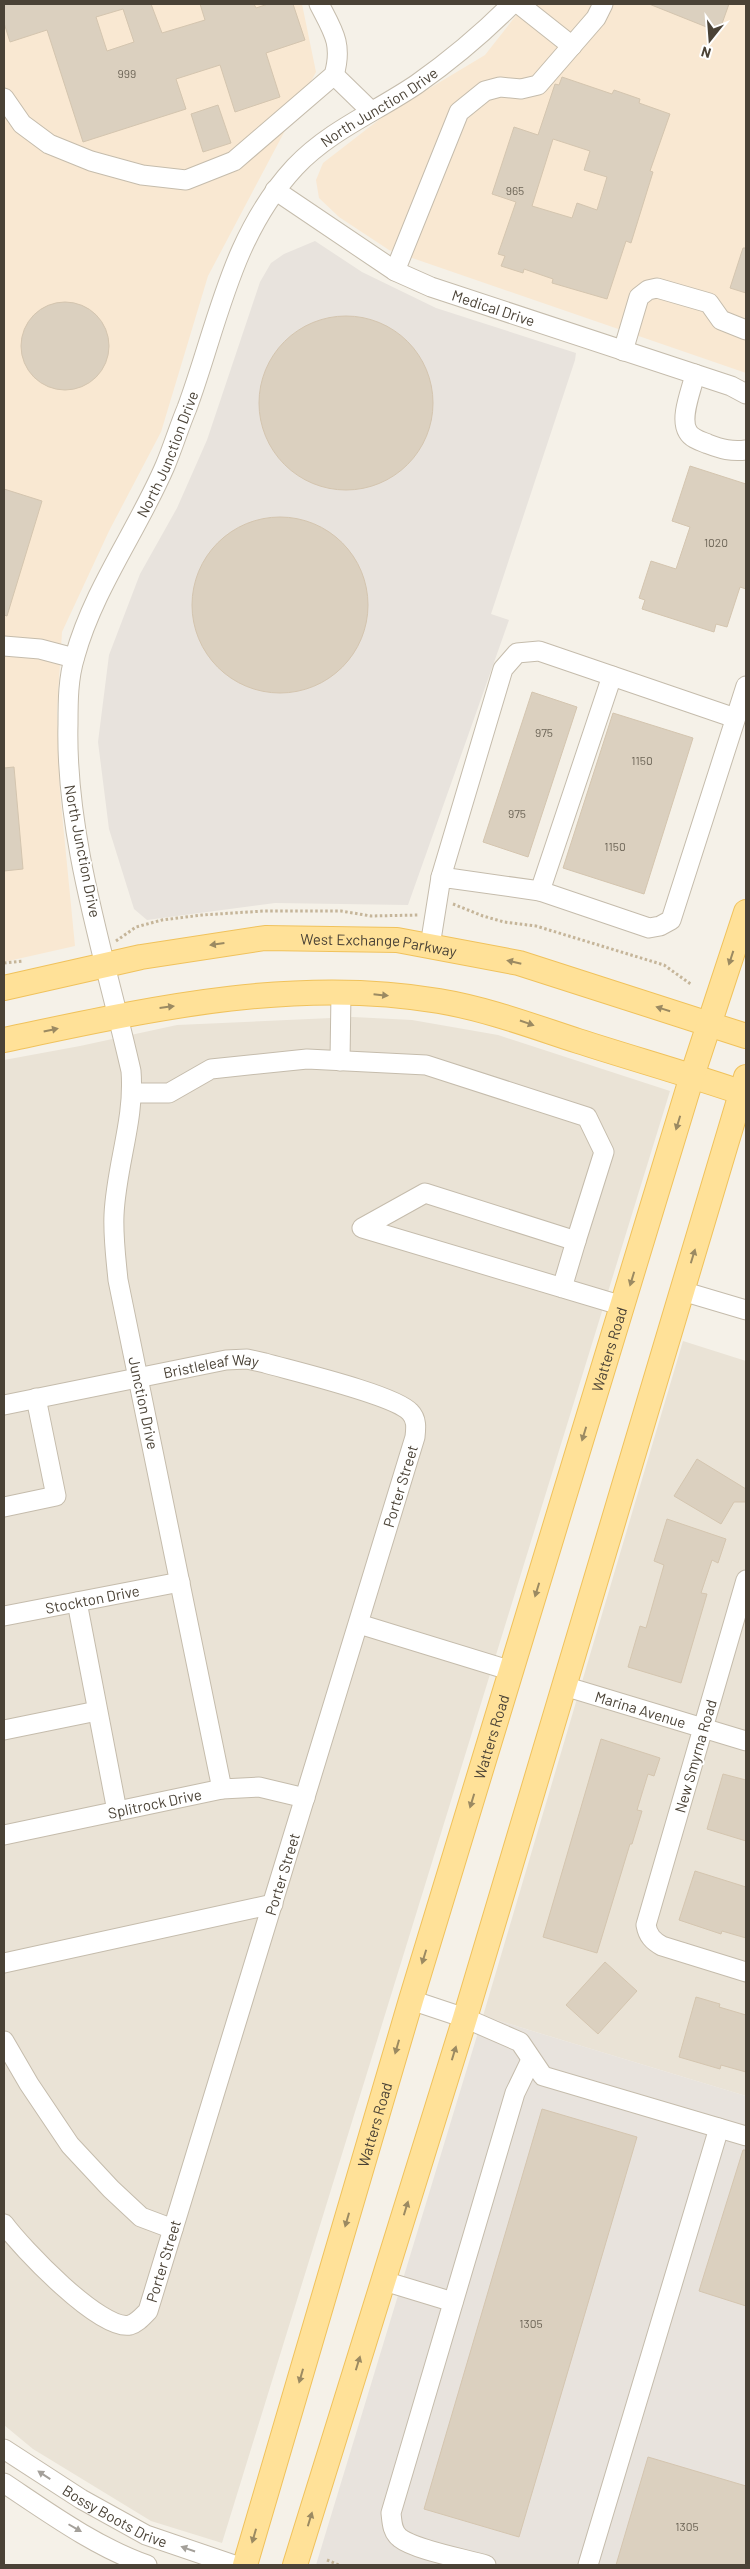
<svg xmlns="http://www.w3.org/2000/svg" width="750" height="2569" viewBox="0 0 750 2569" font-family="Barlow,sans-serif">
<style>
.residential{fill:#eae3d6}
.commercial{fill:#f9e8d2}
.industrial{fill:#e8e3dd}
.building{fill:#dbd0bf;stroke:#d4c5af;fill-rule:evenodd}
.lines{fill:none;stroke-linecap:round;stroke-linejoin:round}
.minor-casing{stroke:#c5bcac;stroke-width:21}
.major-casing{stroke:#f0c25c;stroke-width:26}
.path{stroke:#c5b599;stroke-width:3;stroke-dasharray:2.5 2.5;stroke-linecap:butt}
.minor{stroke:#fff;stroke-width:19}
.major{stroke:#ffe198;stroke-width:24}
.oneway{fill:#9b8a62}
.oneway2{fill:#a4a09a}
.labels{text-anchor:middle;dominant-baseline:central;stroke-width:4;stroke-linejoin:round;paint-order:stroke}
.number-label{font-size:12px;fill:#6e6658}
.street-label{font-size:15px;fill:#4a4236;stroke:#fff}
</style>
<rect width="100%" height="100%" fill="#f5f1e8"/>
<path class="residential" d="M353,1017L412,1020L498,1035L670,1091L222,2543L151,2521L33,2449L4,2425V1060L80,1046L177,1025Z
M683,1341L746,1361V2096L483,2016Z"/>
<path class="commercial" d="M4,4H302L316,72L208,276L161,432L109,531L62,632L57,712L60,793L75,946L4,962Z
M525,4H746V373L389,250L339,217L319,198L316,180L323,163L385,115L485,55Z"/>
<path class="industrial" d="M315,241L362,272L436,308L576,353L575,360L491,614L509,620L408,905L275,903L147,920L134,909L109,829L98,742L109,655L140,574L177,508L207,440L260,282L271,263L284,254Z
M483,2016L746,2096V2565H316Z"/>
<path class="building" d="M4,4H151L162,33L205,20L200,4H254L256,8L268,4H293L305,40L266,53L280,97L235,112L220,65L176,79L186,109L83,142L47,30L10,42L4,23ZM123,9L134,42L107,51L96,17Z
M649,4H729L719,32Z
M562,77L612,94L614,90L640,99L639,103L670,114L650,171L653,172L631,243L626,241L607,299L552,283L553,279L524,269L523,273L501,266L505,256L498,254L516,202L492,194L514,127L538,135L555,84L559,85ZM553,139L590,151L584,170L607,177L597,210L577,203L572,218L532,206Z
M218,105L231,143L203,152L191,114Z
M743,248H746V293L730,288Z
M21 346a44 44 0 1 1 88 0a44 44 0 1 1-88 0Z
M259 403a87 87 0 1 1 174 0a87 87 0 1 1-174 0Z
M690,466L746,484V589L740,587L727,627L716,624L714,632L642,609L645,600L639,598L651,561L676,569L690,527L672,521Z
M4,489L42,501L7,616L4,615Z
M192 605a88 88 0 1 1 176 0a88 88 0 1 1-176 0Z
M532,692L577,707L528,857L483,842Z
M613,713L693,738L644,894L563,868Z
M14,767L23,869L4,871V768Z
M697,1459L746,1489V1502H734L721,1524L674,1496Z
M667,1519L726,1539L718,1563L712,1560L701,1593L707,1594L681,1683L628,1667L640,1626L646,1628L664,1565L654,1561Z
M601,1739L660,1758L654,1776L648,1774L637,1810L642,1811L632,1844H630L597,1953L543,1937Z
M723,1774L746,1780V1841L707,1829Z
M695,1871L746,1887V1938L722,1931L721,1934L679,1920Z
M605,1962L637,1991L598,2034L566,2005Z
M696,1997L720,2004L719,2007L746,2015V2072L721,2065L720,2069L679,2057Z
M542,2109L637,2137L519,2537L424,2509Z
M743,2150H746V2306L699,2291Z
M648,2457L746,2486V2565H616Z"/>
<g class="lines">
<g class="minor-casing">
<g id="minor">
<path d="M519,4L572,46"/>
<path d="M334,75L371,111"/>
<path d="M4,98L22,124L49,144L91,161L142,175L186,180L234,161L334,75C343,44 333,31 319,4"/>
<path id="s1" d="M275,190L395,271L431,287L731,386L746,394"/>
<path d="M395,271L459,112L485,91L500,87L521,89L538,85L596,18L603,4"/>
<path d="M623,351L639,297L648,290L657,288L709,303L721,320L746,330"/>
<path d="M695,374C692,389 679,418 688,432C692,439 701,441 708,444C721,449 732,452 746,450"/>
<path d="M4,646L40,649L74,658"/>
<path d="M441,877L503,669L517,653L539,651L735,718"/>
<path d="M540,891L612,676"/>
<path d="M430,946L441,877L540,891L649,928L660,926L671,920L746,686"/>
<path d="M340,1061L341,993"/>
<path d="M133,1093H169L211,1069L307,1059L426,1065L587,1117L604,1152L576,1241"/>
<path d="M562,1288L576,1241L425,1193L362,1228L623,1306"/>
<path d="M682,1291L746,1310"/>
<path id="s2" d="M4,1405L226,1360L247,1359L265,1363C293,1371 395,1395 410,1412C417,1419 416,1428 415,1437L148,2311C142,2317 137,2323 130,2325C101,2332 21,2247 4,2224"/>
<path d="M4,1507L56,1496L36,1398"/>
<path d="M746,1580L646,1925C648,1936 653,1941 662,1946L746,1972"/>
<path d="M77,1602L117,1811"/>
<path id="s3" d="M4,1616L180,1582"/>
<path d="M359,1624L512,1671"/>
<path id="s4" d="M564,1686L746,1741"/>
<path d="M4,1730L97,1711"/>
<path id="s5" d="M222,1789L118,1280C116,1259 113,1237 114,1215C116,1166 135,1120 131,1071C106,960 65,838 68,724C68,702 68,678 75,656C94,588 137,531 165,466C173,447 179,427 187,408C218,324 231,236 295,167C330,130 376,112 417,84C451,60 483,33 512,4"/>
<path id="s6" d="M4,1835L222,1789L259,1787L305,1798"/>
<path d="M4,1963L273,1904"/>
<path d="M411,2000L465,2018L520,2042L543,2076L719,2128"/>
<path d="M4,2041L29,2084L70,2145L111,2189L141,2217L173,2229"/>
<path d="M384,2281L453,2302"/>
<path id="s7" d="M4,2449L81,2499L146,2535L234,2565"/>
<path d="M4,2483C49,2513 96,2547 147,2565"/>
<path d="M486,2565C466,2559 415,2550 400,2538C392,2532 392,2522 391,2513L515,2093L531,2060"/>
<path d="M588,2565L719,2128L746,2136"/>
</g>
</g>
<g class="major-casing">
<g id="major">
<path id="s8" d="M4,988L141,957L265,938L397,940L519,963L746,1036"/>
<path d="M4,1040C146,1010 293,976 439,1001C487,1009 532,1026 578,1041C634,1059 691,1075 746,1094"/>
<path id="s9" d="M245,2565L411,2000L692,1076L746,912"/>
<path d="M295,2565L465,2018L746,1077"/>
</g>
</g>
<path class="path" d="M453,904L483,916L504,922L536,926L664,965L692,985
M116,941L136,927L162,920L202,915L264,911H341L371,916L419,915
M4,963L23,961
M327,2560L339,2565"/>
<use href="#minor" class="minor"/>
<use href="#major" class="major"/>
</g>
<defs><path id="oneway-solid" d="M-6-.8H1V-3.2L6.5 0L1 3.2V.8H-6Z" transform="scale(1.25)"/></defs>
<g class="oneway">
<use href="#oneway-solid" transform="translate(217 944) rotate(172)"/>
<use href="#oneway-solid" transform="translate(731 958) rotate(108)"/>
<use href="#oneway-solid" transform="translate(514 962) rotate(-167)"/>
<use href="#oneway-solid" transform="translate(381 995) rotate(6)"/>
<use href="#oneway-solid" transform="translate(167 1007) rotate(-7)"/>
<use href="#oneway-solid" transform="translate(663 1009) rotate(-162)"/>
<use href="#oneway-solid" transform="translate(527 1023) rotate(19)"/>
<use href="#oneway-solid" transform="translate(51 1030) rotate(-12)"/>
<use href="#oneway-solid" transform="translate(678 1123) rotate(107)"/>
<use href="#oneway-solid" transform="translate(693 1256) rotate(-73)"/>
<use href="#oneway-solid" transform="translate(632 1279) rotate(107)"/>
<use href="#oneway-solid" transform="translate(584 1434) rotate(107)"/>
<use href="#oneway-solid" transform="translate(537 1590) rotate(107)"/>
<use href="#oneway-solid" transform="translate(472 1801) rotate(107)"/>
<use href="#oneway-solid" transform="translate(424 1957) rotate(107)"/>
<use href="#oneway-solid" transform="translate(397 2047) rotate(106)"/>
<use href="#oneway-solid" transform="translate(454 2053) rotate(-73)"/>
<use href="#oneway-solid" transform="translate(406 2208) rotate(-73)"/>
<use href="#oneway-solid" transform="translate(347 2220) rotate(106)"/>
<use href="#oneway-solid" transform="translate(358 2363) rotate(-73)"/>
<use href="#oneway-solid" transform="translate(301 2376) rotate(106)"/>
<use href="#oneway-solid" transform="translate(310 2519) rotate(-73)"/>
<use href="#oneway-solid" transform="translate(254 2536) rotate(106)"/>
</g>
<g class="oneway2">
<use href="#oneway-solid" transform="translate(44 2475) rotate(-147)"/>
<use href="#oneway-solid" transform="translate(75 2528) rotate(30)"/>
<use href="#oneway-solid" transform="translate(188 2549) rotate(-161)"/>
</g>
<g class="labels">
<g class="number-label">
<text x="127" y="73">999</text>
<text x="515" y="190">965</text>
<text x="716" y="542">1020</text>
<text x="544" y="732">975</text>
<text x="642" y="760">1150</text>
<text x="517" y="813">975</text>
<text x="615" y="846">1150</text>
<text x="531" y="2323">1305</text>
<text x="687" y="2526">1305</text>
</g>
<g class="street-label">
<text stroke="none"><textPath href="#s5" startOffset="1795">North Junction Drive</textPath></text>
<text stroke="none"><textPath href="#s1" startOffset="250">Medical Drive</textPath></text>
<text stroke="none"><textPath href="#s5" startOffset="1375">North Junction Drive</textPath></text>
<text transform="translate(83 851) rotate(79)">North Junction Drive</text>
<text stroke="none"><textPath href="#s8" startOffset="380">West Exchange Parkway</textPath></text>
<text stroke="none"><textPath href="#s9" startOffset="1269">Watters Road</textPath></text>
<text stroke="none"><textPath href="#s2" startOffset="211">Bristleleaf Way</textPath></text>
<text transform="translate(144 1403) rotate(78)">Junction Drive</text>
<text transform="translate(400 1486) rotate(-73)">Porter Street</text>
<text stroke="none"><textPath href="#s3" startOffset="90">Stockton Drive</textPath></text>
<text stroke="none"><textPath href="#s4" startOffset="80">Marina Avenue</textPath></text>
<text stroke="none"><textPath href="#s9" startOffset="864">Watters Road</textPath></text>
<text transform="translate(695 1756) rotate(-74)">New Smyrna Road</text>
<text stroke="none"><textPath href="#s6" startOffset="154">Splitrock Drive</textPath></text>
<text transform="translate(282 1874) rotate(-73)">Porter Street</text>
<text stroke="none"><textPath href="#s9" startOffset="459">Watters Road</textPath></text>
<text transform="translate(163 2261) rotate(-73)">Porter Street</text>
<text stroke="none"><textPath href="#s7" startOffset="130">Bossy Boots Drive</textPath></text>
</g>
</g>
<rect width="750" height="2569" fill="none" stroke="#4a4236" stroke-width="10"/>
<g transform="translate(710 40) rotate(197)" stroke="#ffffff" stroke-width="4" paint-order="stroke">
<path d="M0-4L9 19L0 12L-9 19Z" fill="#4a4236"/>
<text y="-8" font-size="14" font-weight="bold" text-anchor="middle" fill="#4a4236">N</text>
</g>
</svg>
